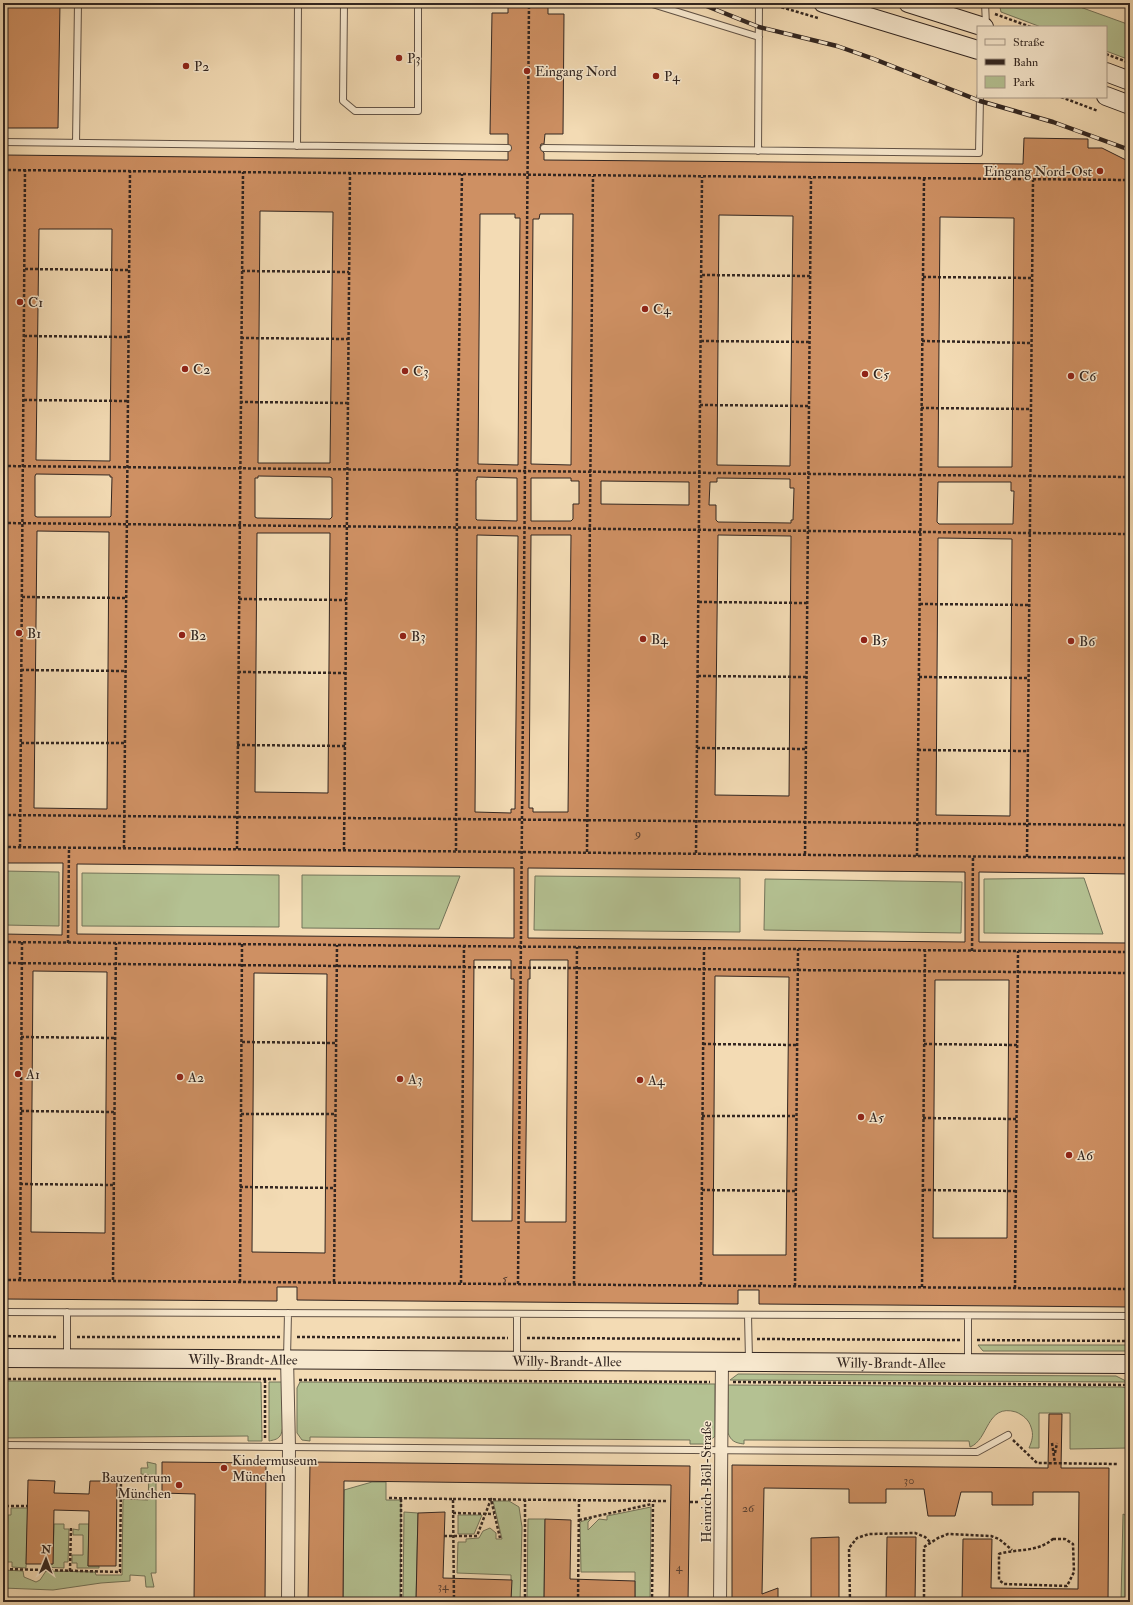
<svg xmlns="http://www.w3.org/2000/svg" width="1133" height="1605" viewBox="0 0 1133 1605" font-family="'IM FELL Double Pica',serif">
<style>
.green{fill:#b4c192;stroke:#73745a}
.building{fill:#ce9063;stroke:#322621;fill-rule:evenodd}
.lines{fill:none;stroke-linecap:round;stroke-linejoin:round}
.service-casing{stroke:#625346;stroke-width:8}
.minor-casing{stroke:#625346;stroke-width:14}
.secondary-casing{stroke:#322621;stroke-width:20}
.path{stroke:#322621;stroke-width:2.5;stroke-dasharray:3 2;stroke-linecap:butt}
.service{stroke:#f7e8ce;stroke-width:6}
.minor{stroke:#f7e8ce;stroke-width:12}
.secondary{stroke:#f7e8ce;stroke-width:18}
.rail-casing{stroke:#322621;stroke-width:4.5}
.rail{stroke:#f7e8ce;stroke-width:3;stroke-dasharray:9;stroke-linecap:butt}
.poi-dot{fill:#8f2418;stroke:#f7e8ce;stroke-width:1.5}
.labels{text-anchor:middle;dominant-baseline:central;stroke-width:3;stroke-linejoin:round;paint-order:stroke}
.number-label{font-size:12px;fill:#594032}
.poi-label{font-size:14px;fill:#322621;stroke:#f7e8ce;text-anchor:start}
.street-label{font-size:14px;fill:#322621;stroke:#f7e8ce}
</style>
<rect width="100%" height="100%" fill="#f3dbb4"/>
<filter id="stains"><feTurbulence type="fractalNoise" baseFrequency=".005" numOctaves="4"/><feColorMatrix values="0 0 0 0 .2 0 0 0 0 .09 0 0 0 0 .02 0 0 0 .5 -.17"/></filter>
<radialGradient id="worn" r=".72"><stop offset=".6" stop-color="#630" stop-opacity="0"/><stop offset="1" stop-color="#630" stop-opacity=".3"/></radialGradient>
<path class="green" d="M999,3H1069L1130,25V60L1106,51V27H1041L1001,12Z
M3,871L59,872V926L3,925Z
M82,873L279,875V927L82,926Z
M302,875L460,876L439,929L302,928Z
M535,876L740,878V932L534,930Z
M1084,878L1103,934L984,933V879Z
M765,879L962,882L961,933L764,930Z
M978,1345H1130V1351H983Z
M738,1374L1116,1376L1128,1382L730,1380Z
M3,1381L261,1382L262,1441H248V1436L3,1438Z
M269,1382H282C282,1393 286,1428 280,1436C277,1440 273,1440 269,1441Z
M300,1382L715,1384V1436L707,1444H690V1440L310,1437V1441L302,1440L297,1433V1388Z
M728,1385L1122,1387L1130,1389V1448L1070,1449V1413H1039V1448H1029C1032,1441 1034,1435 1031,1427C1029,1420 1023,1415 1016,1412C986,1403 989,1440 970,1447L969,1441L744,1440V1444C735,1443 731,1441 728,1433Z
M147,1462L156,1464V1573H151L154,1587H146L145,1576L130,1575V1581L101,1583L53,1590L3,1588V1570L23,1571L24,1577L36,1582L40,1580L46,1571L95,1572L96,1575H122L123,1499L148,1500L149,1475L141,1474V1468H148Z
M372,1482H386V1500H401L400,1602H343L344,1490Z
M493,1501H509L519,1507L522,1527L520,1602H458V1598L511,1599V1575L457,1573L458,1542H466V1539L479,1538L483,1531L490,1528L496,1533V1539H502Z
M651,1507L650,1602H581V1599L635,1600V1572H581L580,1522L592,1518L588,1522V1530L599,1519L607,1520V1516Z
M11,1508H28L26,1568L12,1567V1562H7L8,1515H11Z
M404,1512L418,1513L416,1602H403Z
M1123,1514L1127,1516L1126,1602H1121Z
M458,1515H482L474,1534H458Z
M528,1519H545L544,1602H527Z
M54,1524H64V1529H69L68,1562H64V1568L42,1567V1564H53Z
M79,1524H89L88,1566H99V1568H77V1563H72V1555H83V1535H73V1529L79,1530Z"/>
<path class="building" d="M3,3H60L58,128H3Z
M508,3H548V14H564L563,134H545L544,144H541L540,148L544,153V160L1023,164L1024,138L1088,139V148H1102L1130,162V874L979,872V942L1130,943V1307L759,1304V1290H738V1304L297,1300V1287H277V1301L3,1299V934L62,935L63,863H3V155L508,160V152L512,148L508,144V134H490L492,13H508ZM260,211L333,212L330,463H258ZM480,214H515V218H520L518,465L478,464ZM540,214H573L571,465L531,464L533,219H539ZM719,215L793,216L790,466L717,465ZM940,217L1014,218L1012,467H938ZM39,229H112L110,461L36,460ZM36,474L110,475V477H112L111,516L110,517H37L35,516V476ZM258,476L330,477L332,478V517L330,519L257,518L255,517V478H258ZM477,477L517,478V521L477,520L476,519V480H477ZM531,478H571V481H579V504H573V519L571,521H531ZM717,478L790,479V488H794L793,520H791V523L718,522L716,520V505H709L710,482H717ZM601,481L689,482V505L601,504ZM938,482H1011V491H1014L1013,524H939L937,522ZM37,531L109,532L107,809L34,808ZM257,533H330L328,793L255,792ZM477,535L518,536L515,809H511V813L475,812ZM531,535H571L568,812H533V808H529ZM718,535L791,536L789,796L715,795ZM938,538L1012,539L1010,816L936,815ZM77,864L514,868V938L77,934ZM528,868L965,872V942L528,938ZM474,960H511V979H514L512,1221H472ZM530,960H568L566,1222H525L528,979H530ZM33,971L107,972L105,1233L31,1232ZM254,973L327,974L325,1253L252,1252ZM715,976L789,977L786,1255H713ZM935,980H1009L1007,1238H933Z
M1049,1414H1062L1061,1468H1109L1108,1602H962L963,1539H992L991,1588L1078,1589L1079,1492H1033V1505H992V1492H961L955,1516H928L924,1489H886V1503H849V1489L764,1488L762,1594L778,1588V1602H732V1465L1048,1468Z
M162,1462L266,1463L265,1602H194L195,1494L162,1493Z
M310,1462L690,1466L688,1602H669L671,1485L344,1481L343,1602H308Z
M28,1480L55,1481L54,1493L89,1494L90,1481H117L116,1566H88L89,1511L54,1510L53,1564H26Z
M445,1512L443,1578L512,1580L511,1600L442,1598V1602H416L418,1513Z
M545,1519L571,1520L570,1579L635,1581V1600L570,1599L569,1602H544Z
M839,1537V1602H811V1538Z
M887,1537H916L915,1602H886Z"/>
<g class="lines">
<g class="service-casing">
<path id="service" d="M344,3L343,101L355,111H418V3
M649,3L759,37
M985,3L986,25
M3,142L508,148
M76,143L78,3
M297,146L298,3
M544,148L979,153L980,97
M758,151L759,3
M3,1312L1130,1316
M748,1315L749,1360
M67,1357V1312
M287,1358L288,1313
M517,1358V1314
M968,1361V1316
M3,1445L977,1452L1008,1435"/>
</g>
<g class="minor-casing">
<path id="minor" d="M287,1358L289,1448L288,1602
M720,1602L722,1361"/>
</g>
<g class="secondary-casing">
<g id="secondary">
<path d="M823,3L978,50"/>
<path d="M908,3L984,27"/>
<path d="M1106,72L1130,81"/>
<path d="M1106,96L1130,105"/>
<path id="s1" d="M3,1358L1130,1364"/>
</g>
</g>
<path class="path" d="M767,3L818,18
M995,14L1031,27
M1106,54L1130,63
M1061,97L1098,111
M3,170L1130,180
M25,269L130,270
M242,271L349,272
M702,275L810,276
M923,277L1032,278
M24,336L129,337
M241,338L348,339
M701,341L810,342
M922,341L1031,343
M24,400L128,401
M240,402L348,403
M700,405L809,406
M921,408L1031,409
M3,466L1130,477
M3,523L1130,534
M22,597L127,598
M239,599L346,600
M699,602L807,603
M920,604L1029,605
M21,670L126,671
M238,672L345,673
M698,676L806,677
M919,677L1028,678
M21,743H125
M237,745L345,746
M697,748L806,749
M918,750L1028,751
M3,815L1130,825
M3,847L1130,858
M20,847L25,170
M124,848L130,171
M237,849L243,172
M344,850L350,173
M456,851L457,471L462,174
M587,852L593,176
M696,853L702,177
M805,854L811,178
M917,856L924,179
M1027,857L1033,180
M3,942L1130,952
M68,943L69,848
M972,951L973,856
M3,963L1130,973
M21,1037L115,1038
M242,1042L336,1043
M703,1044L797,1045
M924,1044L1017,1045
M21,1111L115,1112
M241,1114H335
M702,1116H796
M923,1118L1017,1119
M20,1184L114,1185
M240,1187L335,1188
M702,1190L795,1191
M923,1190L1016,1191
M3,1280L1130,1289
M20,1280L22,942
M113,1280L116,943
M240,1282L242,944
M334,1282L337,945
M461,1283L464,946
M518,1284L529,3
M574,1284L577,947
M701,1285L704,949
M795,1286L798,949
M922,1287L925,951
M1015,1288L1018,951
M3,1336L58,1337
M77,1337H280
M297,1337L508,1338
M527,1338L740,1339
M757,1339L960,1340
M977,1340L1130,1341
M3,1379H276
M299,1380L710,1382
M733,1382L1130,1385
M265,1438V1379
M1013,1440L1037,1463L1118,1464
M1052,1443L1055,1463
M1055,1453L1057,1443
M389,1498L453,1499L454,1602
M453,1499L668,1501
M690,1502H698
M3,1506H6L5,1569H3
M6,1506H28
M453,1513L494,1514
M579,1520L652,1504
M444,1536H477L491,1499L500,1538
M1053,1539H1065L1073,1544L1074,1572L1067,1586L1004,1584L999,1580V1554C1019,1548 1036,1553 1053,1539Z
M5,1569L120,1572L121,1479
M70,1571L71,1526
M401,1602V1498
M525,1602V1500
M578,1602L579,1500
M652,1602L653,1501
M850,1602L849,1548L857,1538L869,1534L915,1533L925,1537L931,1543
M924,1602V1547L938,1538L948,1534L991,1536L999,1539L1012,1550"/>
<use href="#service" class="service"/>
<use href="#minor" class="minor"/>
<use href="#secondary" class="secondary"/>
<g class="rail-casing">
<path id="rail" d="M699,3L759,27L837,46L874,59L980,101L1053,122L1130,150"/>
</g>
<use href="#rail" class="rail"/>
</g>
<g class="poi-dot">
<circle cx="399" cy="58" r="4"/>
<circle cx="186" cy="66" r="4"/>
<circle cx="527" cy="71" r="4"/>
<circle cx="656" cy="76" r="4"/>
<circle cx="1100" cy="171" r="4"/>
<circle cx="20" cy="302" r="4"/>
<circle cx="645" cy="309" r="4"/>
<circle cx="185" cy="369" r="4"/>
<circle cx="405" cy="371" r="4"/>
<circle cx="865" cy="374" r="4"/>
<circle cx="1071" cy="376" r="4"/>
<circle cx="19" cy="633" r="4"/>
<circle cx="182" cy="635" r="4"/>
<circle cx="403" cy="636" r="4"/>
<circle cx="643" cy="639" r="4"/>
<circle cx="864" cy="640" r="4"/>
<circle cx="1071" cy="641" r="4"/>
<circle cx="18" cy="1074" r="4"/>
<circle cx="180" cy="1077" r="4"/>
<circle cx="400" cy="1079" r="4"/>
<circle cx="640" cy="1080" r="4"/>
<circle cx="861" cy="1117" r="4"/>
<circle cx="1069" cy="1155" r="4"/>
<circle cx="224" cy="1468" r="4"/>
<circle cx="179" cy="1485" r="4"/>
</g>
<g class="labels">
<g class="number-label">
<text x="638" y="833">9</text>
<text x="505" y="1278">5</text>
<text x="909" y="1480">30</text>
<text x="748" y="1508">26</text>
<text x="679" y="1567">4</text>
<text x="443" y="1586">34</text>
</g>
<g class="poi-label">
<text x="407" y="58">P3</text>
<text x="194" y="66">P2</text>
<text x="535" y="71">Eingang Nord</text>
<text x="664" y="76">P4</text>
<text x="1092" y="171" text-anchor="end">Eingang Nord-Ost</text>
<text x="28" y="302">C1</text>
<text x="653" y="309">C4</text>
<text x="193" y="369">C2</text>
<text x="413" y="371">C3</text>
<text x="873" y="374">C5</text>
<text x="1079" y="376">C6</text>
<text x="27" y="633">B1</text>
<text x="190" y="635">B2</text>
<text x="411" y="636">B3</text>
<text x="651" y="639">B4</text>
<text x="872" y="640">B5</text>
<text x="1079" y="641">B6</text>
<text x="26" y="1074">A1</text>
<text x="188" y="1077">A2</text>
<text x="408" y="1079">A3</text>
<text x="648" y="1080">A4</text>
<text x="869" y="1117">A5</text>
<text x="1077" y="1155">A6</text>
<text x="232" y="1460">Kindermuseum<tspan x="232" dy="16">München</tspan></text>
<text x="171" y="1477" text-anchor="end">Bauzentrum<tspan x="171" dy="16">München</tspan></text>
</g>
<g class="street-label">
<text stroke="none"><textPath href="#s1" startOffset="240">Willy-Brandt-Allee</textPath></text>
<text stroke="none"><textPath href="#s1" startOffset="564">Willy-Brandt-Allee</textPath></text>
<text stroke="none"><textPath href="#s1" startOffset="888">Willy-Brandt-Allee</textPath></text>
<text transform="translate(706 1482) rotate(-90)">Heinrich-Böll-Straße</text>
</g>
</g>
<rect width="1133" height="1605" fill="none" stroke="#f3dbb4" stroke-width="16"/>
<rect x="4" y="4" width="1125" height="1597" fill="none" stroke="#322621" stroke-width="2"/>
<rect x="8" y="8" width="1117" height="1589" fill="none" stroke="#322621"/>
<rect x="977" y="26" width="130" height="72" fill="#f7e8ce" stroke="#a89a89"/>
<rect x="985" y="39" width="20" height="6" fill="#f7e8ce" stroke="#a89a89"/>
<text x="1013" y="46" font-size="12" fill="#322621">Straße</text>
<rect x="985" y="59" width="20" height="6" fill="#322621" stroke="#a89a89"/>
<text x="1013" y="66" font-size="12" fill="#322621">Bahn</text>
<rect x="985" y="76" width="20" height="12" fill="#b4c192" stroke="#a89a89"/>
<text x="1013" y="86" font-size="12" fill="#322621">Park</text>
<g transform="translate(46 1559) rotate(1)" stroke="#f7e8ce" stroke-width="3" paint-order="stroke">
<path d="M0-3L7 15L0 10L-7 15Z" fill="#322621"/>
<text y="-6" font-size="11" font-weight="bold" text-anchor="middle" fill="#322621">N</text>
</g>
<rect width="100%" height="100%" filter="url(#stains)"/>
<rect width="100%" height="100%" fill="url(#worn)"/>
</svg>
